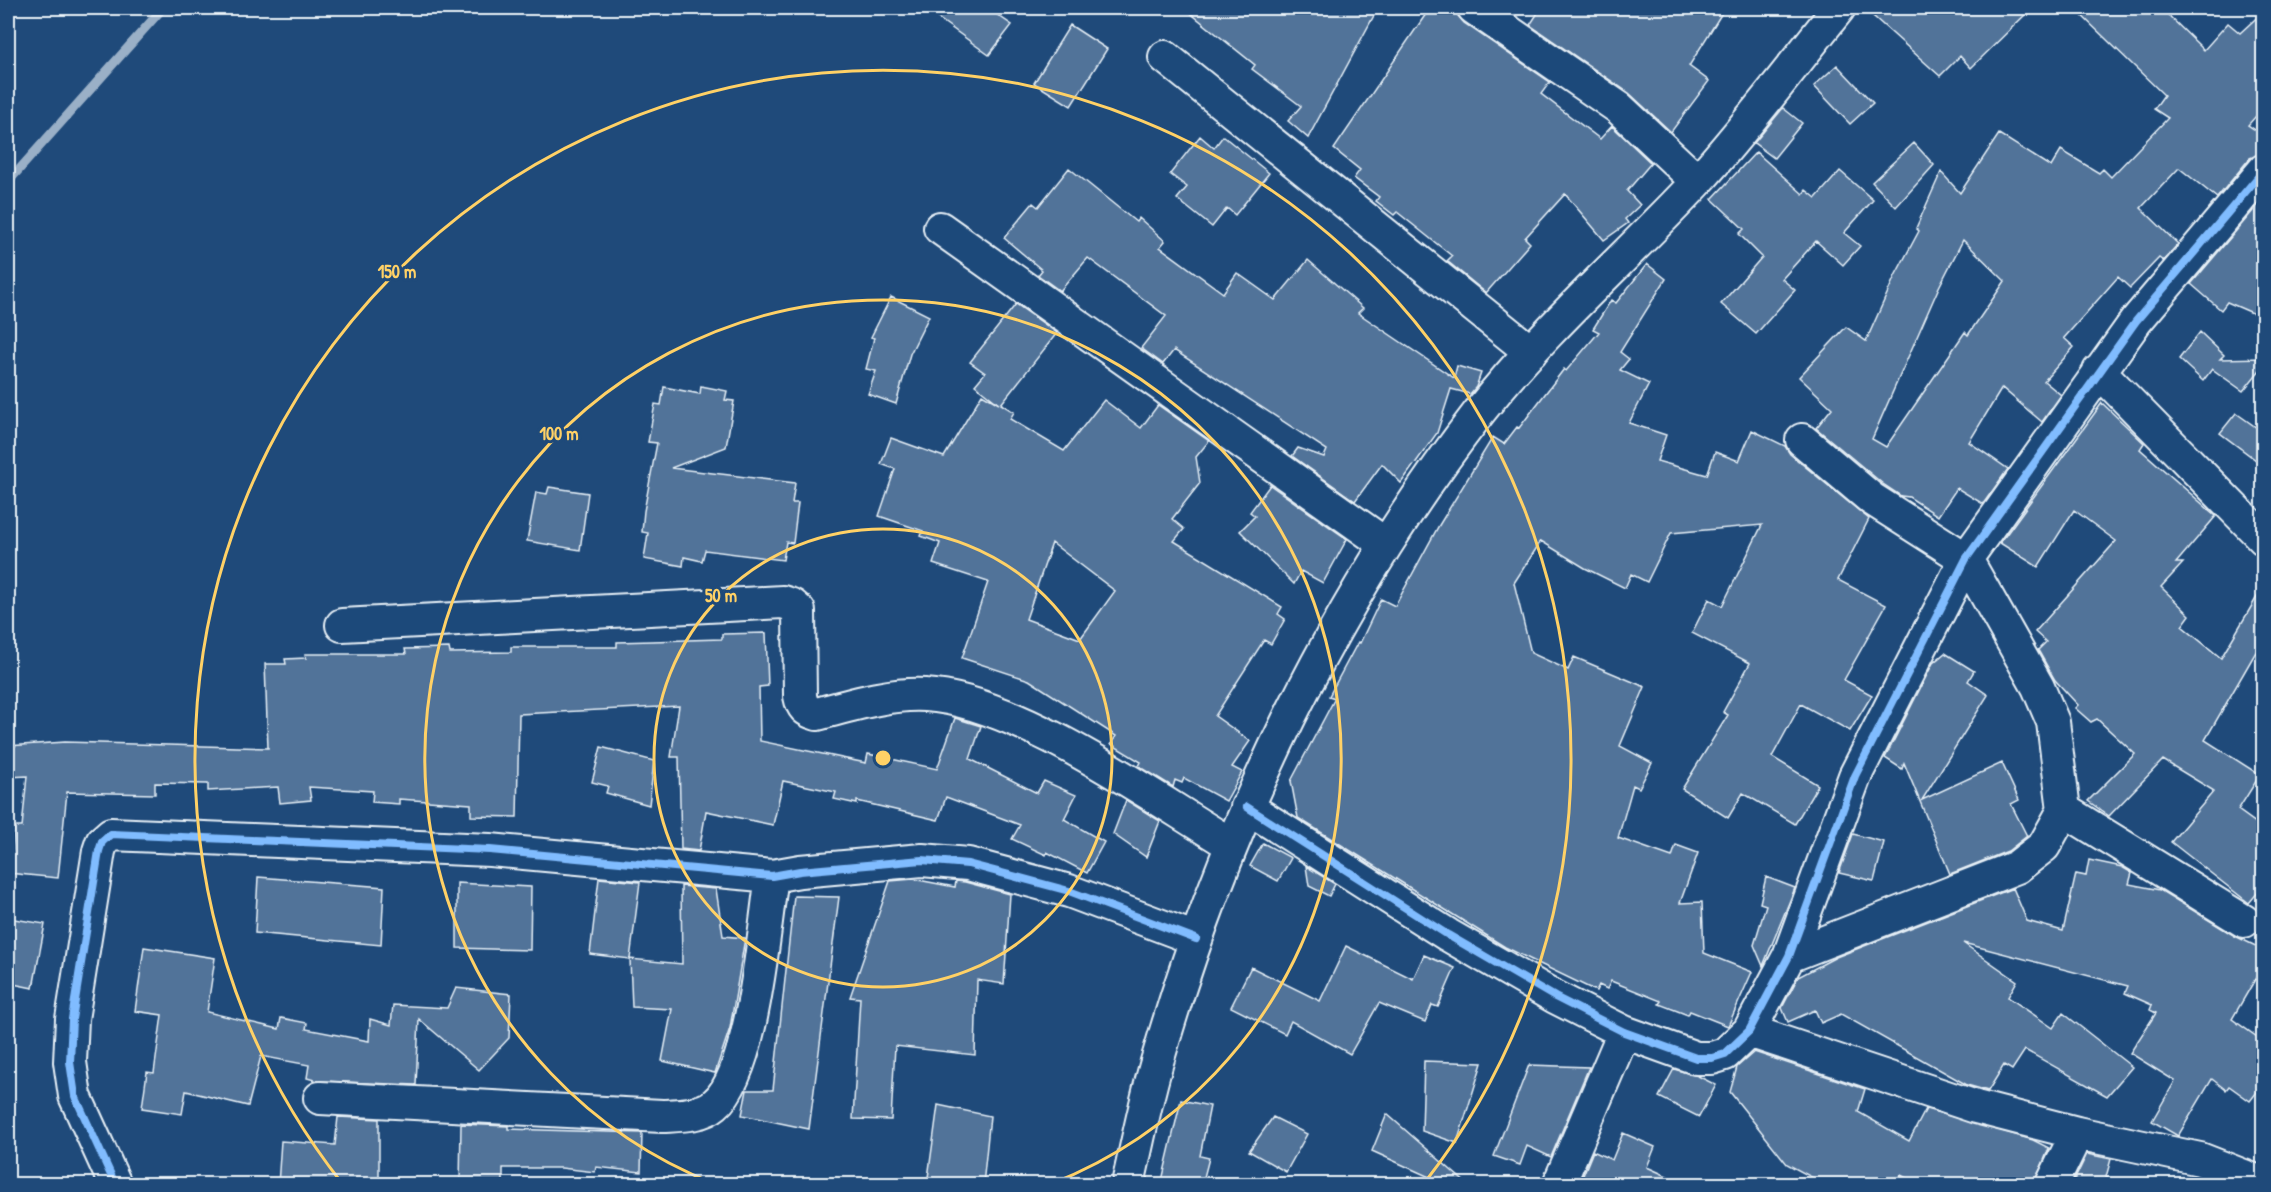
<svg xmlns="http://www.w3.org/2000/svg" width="2271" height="1192" viewBox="0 0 2271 1192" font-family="'Patrick Hand',sans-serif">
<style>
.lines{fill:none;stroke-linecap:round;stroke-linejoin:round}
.stream{stroke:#9ab0c7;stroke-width:9}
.building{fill:#517399;stroke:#e8f1f8;stroke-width:1.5;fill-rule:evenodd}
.street-casing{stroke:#e8f1f8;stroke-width:36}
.street{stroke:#1f4a7a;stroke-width:32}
.cycleway-casing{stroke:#1f4a7a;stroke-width:11}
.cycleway{stroke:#80bcff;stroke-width:8}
.ring{fill:none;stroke:#ffd166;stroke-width:3}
.centre{fill:#ffd166;stroke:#1f4a7a;stroke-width:3}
.ring-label{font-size:18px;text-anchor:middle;font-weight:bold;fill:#ffd166;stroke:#1f4a7a;stroke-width:6;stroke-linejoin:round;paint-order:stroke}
</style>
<rect width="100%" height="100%" fill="#1f4a7a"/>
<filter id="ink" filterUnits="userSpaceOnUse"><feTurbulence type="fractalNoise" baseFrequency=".0167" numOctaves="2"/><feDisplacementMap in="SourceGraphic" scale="12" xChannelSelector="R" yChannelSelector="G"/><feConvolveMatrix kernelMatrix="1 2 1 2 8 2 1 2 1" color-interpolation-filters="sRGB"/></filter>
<g filter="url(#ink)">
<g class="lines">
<path class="stream" d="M8,182L163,8"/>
</g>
<path class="building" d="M924,8H987L1012,25L989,55Z
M1184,8H1378L1308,138L1288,121L1301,106L1252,69L1255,65Z
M1430,8H1456L1458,16L1464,23L1550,82L1541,94L1600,139L1612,126L1651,163L1627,191L1640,205L1625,219L1628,223L1604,240L1565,194L1525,238L1530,243L1486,293L1447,261L1452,256L1397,212L1394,215L1376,201L1379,197L1354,178L1360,170L1334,149Z
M1541,8H1725L1689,66L1709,81L1671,132L1629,93L1530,25Z
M1864,8H2032L1971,68L1960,56L1940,76Z
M2074,8H2161L2204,50L2228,23L2240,33L2264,11V107L2248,125L2264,136V153L2250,158L2217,198L2179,168L2141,208L2178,244L2163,261L2159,258L2130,288L2118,277L2064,338L2074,347L2044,381L2061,395L2042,422L2002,388L1969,442L2008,469L1983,504L1957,488L1938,516L1909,497L1901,496L1883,484L1816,428L1832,408L1799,377L1846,327L1866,341L1895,276L1919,231L1916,228L1941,172L1960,193L1999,134L2051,167L2061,150L2099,173L2103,169L2111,177L2168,118L2154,109L2164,95ZM1963,240L2005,281L1968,335L1965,332L1886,447L1872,439L1939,287Z
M1070,25L1107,49L1071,106L1034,83Z
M1837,65L1873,103L1850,124L1814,86Z
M1783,108L1802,123L1774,158L1754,143Z
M1200,136L1214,148L1223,136L1269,173L1235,215L1227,208L1212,227L1177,199L1187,187L1170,174Z
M1914,143L1934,165L1896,207L1872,182Z
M1756,152L1803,194L1806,190L1816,198L1840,171L1873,200L1844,233L1860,246L1843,265L1816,241L1782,279L1795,290L1756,334L1721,304L1762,257L1739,234L1744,229L1712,199Z
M1069,168L1136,222L1139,218L1165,241L1160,247L1223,293L1237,273L1275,300L1308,260L1363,308L1358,313L1454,378L1457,366L1481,373L1476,387L1470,394L1451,389L1437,433L1401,483L1382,464L1355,501L1292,456L1298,448L1324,457L1327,450L1174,350L1163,364L1141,348L1166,316L1088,258L1060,291L1038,275L1042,270L1004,238L1033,203L1038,207Z
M2264,198V318L2227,302L2221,310L2191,284Z
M1647,264L1666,279L1620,352L1629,359L1620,370L1649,384L1629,423L1666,435L1657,461L1707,475L1715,452L1739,461L1752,430L1785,446L1790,454L1869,519L1838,580L1886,605L1844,680L1872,695L1850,731L1801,704L1772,757L1818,785L1795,824L1743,793L1728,818L1682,789L1728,715L1723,712L1750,663L1692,633L1709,599L1722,606L1762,525L1671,533L1647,582L1631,574L1625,588L1585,568L1541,541L1514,583L1531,653L1568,670L1574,657L1645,687L1620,746L1652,763L1639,788L1633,785L1618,838L1672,857L1676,845L1698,853L1680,903L1702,902L1704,953L1752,972L1728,1026L1690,1011L1688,1015L1659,1004L1661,1001L1611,981L1607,989L1599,985L1596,991L1505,947L1298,818L1291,781L1335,698L1329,696L1358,642L1360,643L1381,599L1395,606L1438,527L1493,437L1504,444L1517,427L1519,428L1564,369L1566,371L1599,332L1593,329L1611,300L1616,303Z
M891,297L929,316L910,354L896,404L868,394L876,371L866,369L874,338L871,337Z
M1016,304L1057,333L1001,404L1014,412L1010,419L1064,451L1104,400L1141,428L1158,405L1209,441L1196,457L1200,483L1172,519L1184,529L1174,541L1282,607L1278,614L1285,619L1271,644L1264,640L1215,716L1250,741L1232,767L1242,772L1226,801L1184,778L1182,783L1175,780L1173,787L1139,766L1141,762L1111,744L1116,736L1029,680L962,658L988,582L933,564L940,543L921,536L923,531L879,516L895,469L881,464L891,438L944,457L982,394L999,404L975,385L985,373L970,362ZM1052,543L1115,591L1080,639L1026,619Z
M2200,332L2224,355L2220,359L2264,358V365L2243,391L2212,369L2203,381L2179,359Z
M701,386L727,391L725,400L734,401L726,447L671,468L795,483L792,503H798L793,543L786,542L783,560L705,550L702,561L684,557L683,566L644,559L648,533L642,532L644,511L657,443L648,442L655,404L661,405L664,387L700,394Z
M2102,403L2144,443L2140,449L2216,516L2176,563H2183L2161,587L2190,615L2182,626L2221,658L2264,585V638L2205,740L2260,775L2238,810L2264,829V885L2249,903L2171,842L2214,791L2163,760L2109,816L2088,801L2135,754L2097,719L2091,722L2075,708L2078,705L2055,680L2038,650L2046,642L2035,632L2116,541L2074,510L2038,567L2000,543Z
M2236,413L2264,433V466L2220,433Z
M1270,485L1347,539L1323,583L1301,571L1294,584L1240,531L1255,516L1250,512Z
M549,487L588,493L580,550L527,541L536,492L547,494Z
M766,633L768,686L759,687L760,741L866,763L868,754L937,769L955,718L981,726L970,759L1037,793L1044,781L1076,795L1064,819L1104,842L1087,873L1047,852L1046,855L1012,839L1020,825L946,797L938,820L857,801V804L834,799L836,792L783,781L773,825L706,811L699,851L681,849L679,757H671L679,706L519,714L517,817L471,816V804L399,799V804L372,802L373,791L309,787L311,800L280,803L278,787L208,791V784L155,783V794L67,792L58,878L8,873V849H12L14,827H22L27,776L8,777V746L65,742L268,748L265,664H286L285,659L306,658L305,654H406L405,649L449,648L450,653L511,652V647H617V642L722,639V634Z
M1945,653L1974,671L1968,681L1988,695L1922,800L2002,763L2019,800L2011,804L2027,836L2008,851L1950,874L1904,763L1902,769L1885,758L1933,663Z
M601,747L654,761L649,805L606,793L608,786L592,782Z
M1126,800L1160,821L1146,857L1113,834Z
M1853,834L1884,842L1874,881L1839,873Z
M1263,843L1291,858L1278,881L1250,866Z
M2089,860L2122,867L2132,873L2129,884L2160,890L2235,936L2264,950V964L2232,1019L2264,1042V1083L2250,1101L2229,1086L2226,1090L2212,1079L2178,1136L2152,1121L2175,1081L2130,1053L2156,1013L2150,1010L2152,1005L2125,993L2128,986L1963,943L2017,981L2008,997L2053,1028L2063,1013L2132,1067L2107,1096L2025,1050L2012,1070L2004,1065L1988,1091L1967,1085L1841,1014L1821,1023L1815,1010L1788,1022L1782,1008L1798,977L1836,957L2013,888L2027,921L2063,931L2076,874L2086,876Z
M1306,866L1335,884L1329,896L1309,886Z
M258,877L384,887L381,945L255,933Z
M1766,877L1795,888L1763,966L1754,945L1766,905L1760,903Z
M599,878L640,882L630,959L590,954Z
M913,879L955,887L956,881L965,882L1010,894L1004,984L977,980L975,1055L895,1046L891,1120L853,1119L860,998L850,997L890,881Z
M457,883L531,887L530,950L457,948Z
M681,886L716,889L723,936L745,938L730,1028L715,1073L662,1061L672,1009L632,1007L630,959L682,964Z
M794,896L839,897L809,1129L742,1115L747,1090H773Z
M8,918L45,924L33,988L8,983Z
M1346,946L1413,979L1424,955L1455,968L1438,1007L1432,1005L1425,1022L1379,1003L1350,1054L1291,1021L1285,1034L1231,1007L1251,967L1320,1001Z
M144,947L215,958L207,1012L279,1029L281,1018L307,1023L306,1029L369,1041L370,1019L391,1025L393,1005L447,1008L456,988L511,994L509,1038L479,1070L419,1019L416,1085L318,1081L307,1078L309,1065L261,1056L248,1106L186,1091L182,1114L142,1108L147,1072L154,1073L162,1015L135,1011Z
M1754,1052L1865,1089L1858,1112L1909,1141L1926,1109L2033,1140L2049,1148L2034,1185H1919L1901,1175L1895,1185H1826L1787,1164L1730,1092L1737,1067Z
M1424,1061L1482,1063L1457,1143L1422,1131Z
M1529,1065L1589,1067L1551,1157L1527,1146L1520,1165L1494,1156Z
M1674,1069L1698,1076L1716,1085L1699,1117L1659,1097Z
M1181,1100L1210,1106L1200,1156L1209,1158L1202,1185H1161Z
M938,1105L990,1116L983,1185H927Z
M1387,1114L1468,1185H1447L1372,1151Z
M338,1117L379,1119V1185H278L281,1141L335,1145Z
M1273,1117L1307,1134L1286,1172L1249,1151Z
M461,1124L508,1126V1129L642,1133L641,1172L596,1167L595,1172L561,1168H503V1185H460Z
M1623,1133L1655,1147L1647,1167L1687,1185H1579L1593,1151L1612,1160Z
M2087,1154L2111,1159L2106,1177L2122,1185H2072Z"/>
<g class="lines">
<g class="street-casing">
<path id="street" d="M1474,8L1619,108L1697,181
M1165,57L1531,352
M940,228L1385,544
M2099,371L2264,539
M1802,440L1872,499L1966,559L2038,687L2053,722L2064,810L2244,921
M342,625L783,602L792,605L799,611L800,696C802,707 806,711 817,714C852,705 889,693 925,695C1017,700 1152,797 1232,845
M1247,807L1448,935L1555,997L1624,1032L1696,1058H1712L1725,1054L1749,1031L1789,956L1855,776L1966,559L2136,321L2264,170
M1789,956L2017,867L2044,846L2064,810
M1749,1031L1976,1107L2077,1133L2200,1159L2264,1184
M320,1098L662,1116C679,1115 701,1116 715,1104C753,1073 764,928 772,876
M115,1184L75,1096L70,1062L72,1019L99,851L102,842L111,834L490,850L772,876L800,871L922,860L968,864L1069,891L1196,939
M1128,1184C1138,1141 1146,1097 1159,1055C1226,824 1332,602 1480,411C1545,328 1625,259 1697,182C1747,127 1792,66 1839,8
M1559,1184L1624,1032
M2052,1184L2077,1133"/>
</g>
<use href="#street" class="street"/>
<g class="cycleway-casing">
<path id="cycleway" d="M1247,807L1448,935L1555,997L1624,1032L1696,1058H1712L1725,1054L1749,1031L1789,956L1855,776L1966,559L2136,321L2264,170
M115,1184L75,1096L70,1062L72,1019L99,851L102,842L111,834L490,850L772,876L800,871L922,860L968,864L1069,891L1196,939"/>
</g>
<use href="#cycleway" class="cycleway"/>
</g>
</g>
<g class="ring">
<circle cx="883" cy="758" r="229"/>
<path d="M715 1184A458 458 0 1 1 1051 1184"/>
<path d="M341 1182A688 688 0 1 1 1425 1182"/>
</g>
<circle cx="883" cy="758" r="9" class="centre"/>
<g class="ring-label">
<text x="397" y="278">150 m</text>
<text x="559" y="440">100 m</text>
<text x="721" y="602">50 m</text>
</g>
<rect width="2271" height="1192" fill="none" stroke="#1f4a7a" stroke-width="30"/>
<rect x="15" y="15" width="2241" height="1162" fill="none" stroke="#e8f1f8" stroke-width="2" filter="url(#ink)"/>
</svg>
